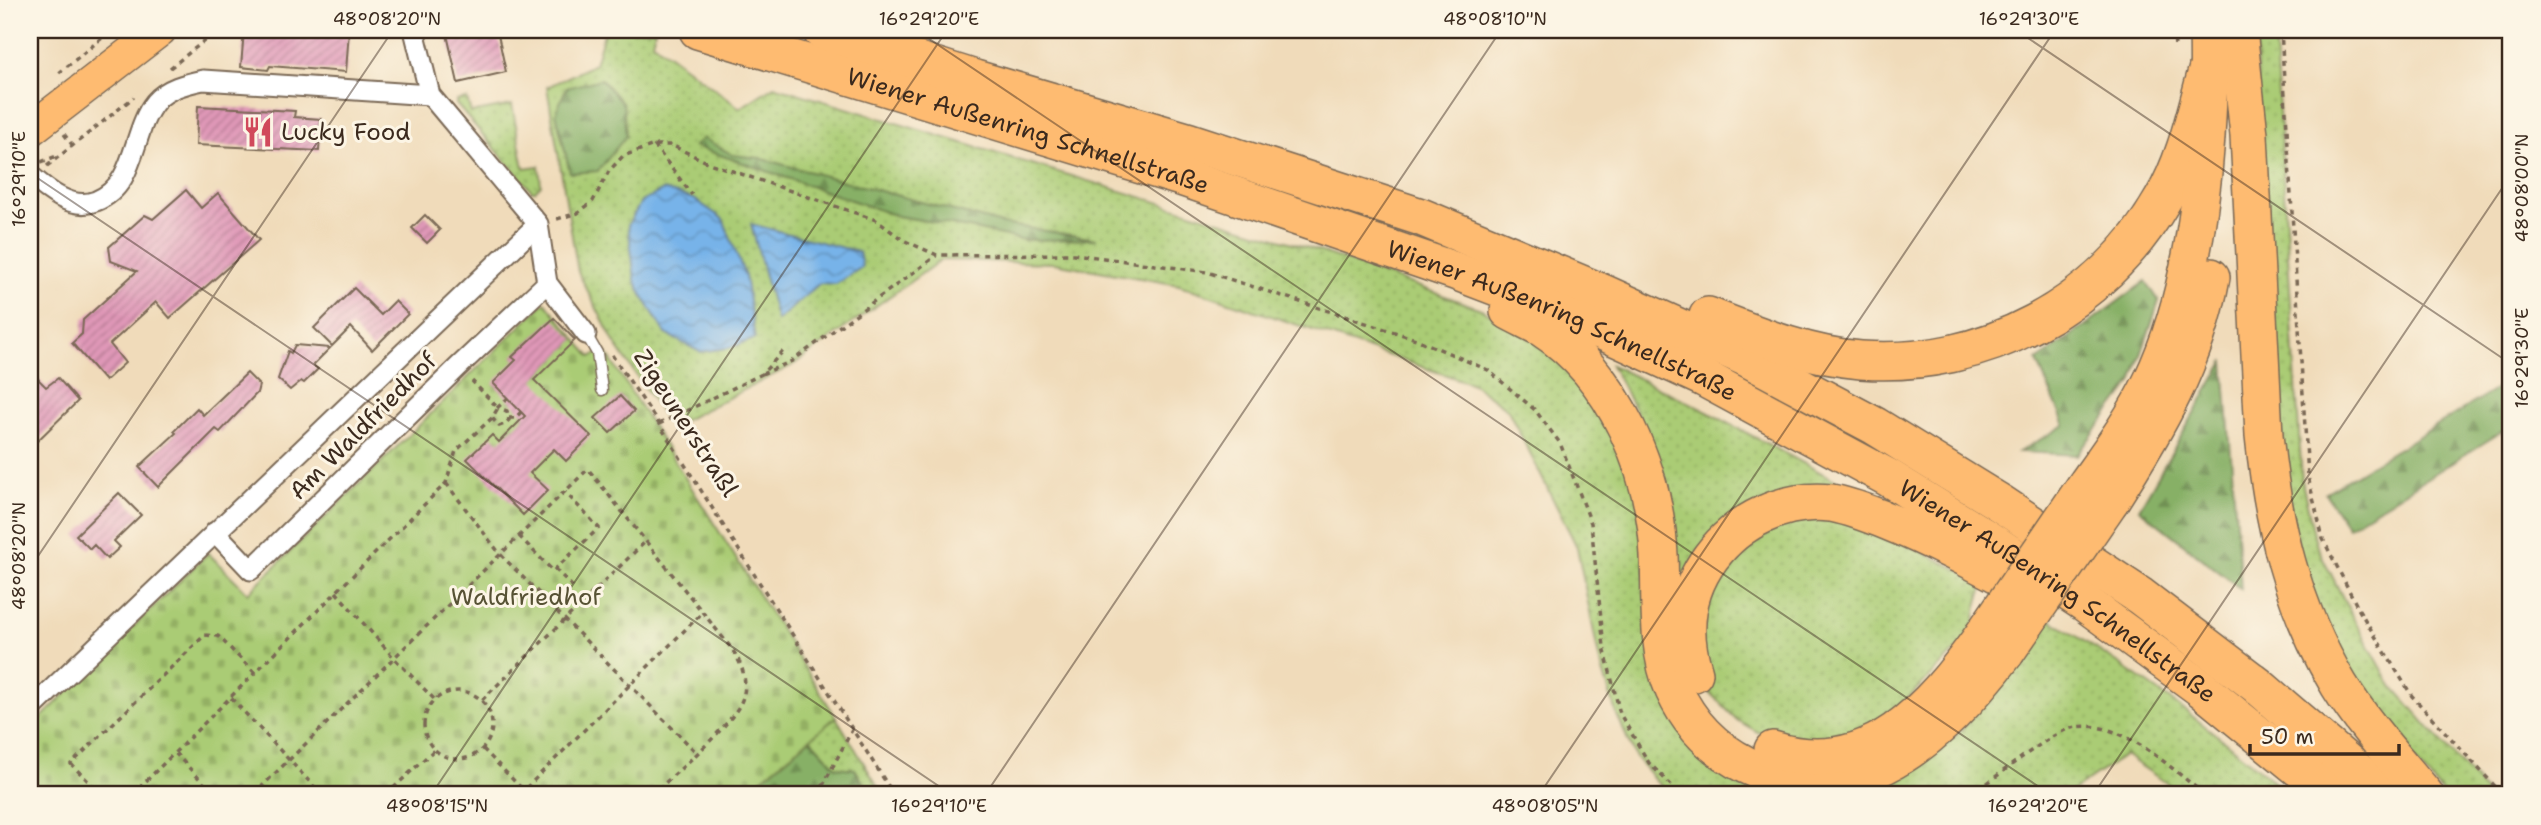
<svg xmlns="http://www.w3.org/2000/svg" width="2541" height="825" viewBox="0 0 2541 825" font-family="'Shantell Sans',sans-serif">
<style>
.grass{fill:url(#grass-dots);stroke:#727b49;stroke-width:2}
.forest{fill:url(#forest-firs);stroke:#616d42;stroke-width:2}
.cemetery{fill:url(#cemetery-stones);stroke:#727b49;stroke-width:2}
.water{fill:url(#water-waves);stroke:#596e84;stroke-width:2}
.building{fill:url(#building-hatch)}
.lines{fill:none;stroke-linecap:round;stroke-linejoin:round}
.service-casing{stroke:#7a6855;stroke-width:13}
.minor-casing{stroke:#7a6855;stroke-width:23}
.primary-casing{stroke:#7a6855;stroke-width:35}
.motorway-casing{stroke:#7a6855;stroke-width:40}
.path{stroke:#7a6855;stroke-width:3.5;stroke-dasharray:5 5;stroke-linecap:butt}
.service{stroke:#fff;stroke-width:10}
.minor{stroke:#fff;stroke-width:19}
.primary{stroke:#febb71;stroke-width:32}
.motorway{stroke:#febb71;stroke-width:37}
.motorway-bridge-casing{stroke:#7a6855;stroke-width:40;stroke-linecap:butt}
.motorway-bridge{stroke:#febb71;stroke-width:37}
.ticks{fill:none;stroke:#3b2a1e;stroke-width:2;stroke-opacity:0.45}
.labels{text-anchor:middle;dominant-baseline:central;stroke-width:6;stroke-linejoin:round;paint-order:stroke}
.street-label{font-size:24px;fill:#3b2a1e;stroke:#fcf5e5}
.poi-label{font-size:24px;fill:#3b2a1e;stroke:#fcf5e5;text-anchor:start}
.park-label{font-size:24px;fill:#575234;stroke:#fcf5e5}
.neatline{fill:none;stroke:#3b2a1e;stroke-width:2.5}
.ticks-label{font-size:18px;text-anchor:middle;fill:#3b2a1e}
</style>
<defs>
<pattern id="grass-dots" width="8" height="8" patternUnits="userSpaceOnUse" patternTransform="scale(1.75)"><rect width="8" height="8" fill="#aacc74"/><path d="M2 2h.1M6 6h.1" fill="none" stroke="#93af64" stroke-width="1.8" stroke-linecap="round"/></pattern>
<pattern id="forest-firs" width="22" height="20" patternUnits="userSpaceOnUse" patternTransform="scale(1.75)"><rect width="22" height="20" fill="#87b066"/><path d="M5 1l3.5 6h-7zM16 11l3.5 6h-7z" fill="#708f53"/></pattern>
<pattern id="cemetery-stones" width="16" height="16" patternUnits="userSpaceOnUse" patternTransform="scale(1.75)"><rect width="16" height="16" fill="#aacc74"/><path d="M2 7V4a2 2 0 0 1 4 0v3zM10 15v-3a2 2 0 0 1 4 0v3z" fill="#93af64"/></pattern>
<pattern id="water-waves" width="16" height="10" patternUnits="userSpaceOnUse" patternTransform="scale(1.75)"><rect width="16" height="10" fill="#77b3e9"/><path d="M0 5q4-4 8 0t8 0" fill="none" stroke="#6392bc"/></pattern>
<pattern id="building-hatch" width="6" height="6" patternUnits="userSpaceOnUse" patternTransform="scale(1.75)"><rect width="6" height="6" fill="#e098b8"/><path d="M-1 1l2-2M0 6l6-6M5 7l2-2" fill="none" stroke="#b77c95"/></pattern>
</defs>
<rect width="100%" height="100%" fill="#fcf5e5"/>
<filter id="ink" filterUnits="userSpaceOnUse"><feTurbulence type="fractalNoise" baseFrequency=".0143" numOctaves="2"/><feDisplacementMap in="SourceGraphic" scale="14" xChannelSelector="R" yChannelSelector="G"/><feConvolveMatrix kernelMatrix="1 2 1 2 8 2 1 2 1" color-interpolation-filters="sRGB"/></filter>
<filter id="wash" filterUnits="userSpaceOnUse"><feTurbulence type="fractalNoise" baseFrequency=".00686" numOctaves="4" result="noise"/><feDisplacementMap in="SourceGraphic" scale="28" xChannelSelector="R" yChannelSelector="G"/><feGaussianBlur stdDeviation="1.57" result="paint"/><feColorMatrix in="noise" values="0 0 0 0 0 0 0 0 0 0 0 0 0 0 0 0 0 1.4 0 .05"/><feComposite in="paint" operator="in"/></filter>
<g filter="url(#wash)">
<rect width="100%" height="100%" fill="#f0dbba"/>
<path class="grass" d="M605,30H655L652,42L740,108L774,86L1319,251L1481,309L1549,344L1581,374L1636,477L1656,675L1789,795H1669L1636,758L1616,713L1599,658L1577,547L1508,410L1473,384L1179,285L1054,263L941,260L793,365L671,427L614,342L578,272L547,87L595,64Z
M2255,30H2274L2302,482L2316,544L2351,614L2390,683L2488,795H2444L2404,748L2345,666L2313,607L2277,459Z
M467,99L471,113L512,105L524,168L539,166L541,185L535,191H532L456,104V101Z
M1611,365L1698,407L1861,494H1793L1676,620L1643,424Z
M1819,513L1869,526L1986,583C1977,598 1975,615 1974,632L1869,737L1783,744L1763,735L1737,720L1710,693L1699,652L1698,615L1730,549L1752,534Z
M2049,619C2134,671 2214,729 2289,795H2184L2125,755L2067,795H1847L1913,766L1959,733L2019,661Z
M836,717L883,795H870L855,769L836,767L810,739Z"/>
<path class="forest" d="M601,79L623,104L626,136L598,171L570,173L556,113L566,88Z
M703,138L733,155L759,158L1002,224L1096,239L1024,240L969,228L897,216L694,146Z
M2146,281L2159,301L2132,382L2077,455L2019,452L2065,425L2037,361Z
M2224,362L2241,589L2139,509Z
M2511,380V426L2348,527L2325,493Z
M810,739L836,767L855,769L870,795H742Z"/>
<path class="cemetery" d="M545,302L591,357L604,349L836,717L742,795H30V729L208,553L248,593Z"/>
<path class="water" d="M663,190L694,199L723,219L745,276L755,339L728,348L700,352L666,334L643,297L635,280L628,225L641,202Z
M751,224L859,252L862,267L836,284L820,283L777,321Z"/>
<g id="blocks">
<path class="building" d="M244,30L316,33V30H349L346,72L270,66L268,70L241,67Z
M446,30H497L506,72L458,83Z
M198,106L295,111L294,117L321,119L319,151L196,145Z
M186,190L201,208L218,193L259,240L170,318L156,302L110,344L125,363L105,381L72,343L82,334L83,320L137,271L111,261L109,247L145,215L153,219Z
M425,215L440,230L427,243L412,228Z
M354,288L381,315L395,301L408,314L372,350L351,327L332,346L314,328Z
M554,318L575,340L534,380L591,436L566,461L554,449L530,473L548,490L523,515L467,459L492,435L499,442L525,416L493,383L516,360L512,357Z
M295,345L330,348L313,365L318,369L304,383L301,381L290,390L278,379L288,351L291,353Z
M30,371L46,387L58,378L78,401L30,448Z
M247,373L259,385L257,393L220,432L216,429L158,487L139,467L176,433L174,431L197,408L203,415Z
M620,396L634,411L610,433L595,418Z
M119,493L141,515L114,541L120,547L107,559L94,545L90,549L76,535Z"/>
</g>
</g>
<g filter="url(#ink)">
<use href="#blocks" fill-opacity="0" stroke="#7a6855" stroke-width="2"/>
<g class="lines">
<g class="service-casing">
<path id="service" d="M586,334L597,353L602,390"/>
</g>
<g class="minor-casing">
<path id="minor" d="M414,30L430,95L538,224L547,283L586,334
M30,175C47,190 72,211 96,201C137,185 131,132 155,102C167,88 185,84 203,80L430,95
M215,532L251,570L458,367L547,283
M30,710L538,224"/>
</g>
<g class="primary-casing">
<path id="primary" d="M30,130L160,30"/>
</g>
<g class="motorway-casing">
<g id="motorway">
<path id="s1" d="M698,30L1181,177L1455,271L1552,308L1702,377L1889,478L1984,537L2085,603L2202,689L2332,795"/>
<path d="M821,30L975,79L1190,142L1421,217L1605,294L1747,358L1875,426L2000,503L2140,596L2257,685L2385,795"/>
<path d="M2238,30L2249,135L2264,435C2273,525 2292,606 2339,685C2363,724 2396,760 2425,795"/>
<path d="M1509,311C1520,317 1531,322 1542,328C1615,375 1655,471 1659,555C1661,599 1656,649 1674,690C1689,723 1714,749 1746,765C1856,820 1944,734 2006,652"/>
<path d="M1708,316C1757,335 1808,356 1861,360C1983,369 2102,306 2163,199C2187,158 2196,109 2209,64"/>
<path d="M2086,485C2110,451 2134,419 2152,381C2199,283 2211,137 2208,30"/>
<path d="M2110,501C2156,429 2196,363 2211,277"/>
<path d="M1694,673C1681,632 1685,592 1711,557C1739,520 1784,498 1831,503C1849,506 1866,513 1882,519C1932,539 1979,564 2026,589"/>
<path d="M1773,750C1869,781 1932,707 1982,637"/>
</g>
</g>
<path class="path" d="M2174,30L2175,48
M2281,30L2308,477L2323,539L2359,610L2412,696L2503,795
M170,68L218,30
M59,73L112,30
M64,134L73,146
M654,145L692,195
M41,162L57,156
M47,166L134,97
M557,219L578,213L593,201L609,171L623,156L654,145H671L709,163L876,220L903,240L937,255L1074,254L1207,272L1416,339L1488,370L1535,410L1560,443L1591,523L1604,647L1620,714L1649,763L1681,795
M612,355L659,424L894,795
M762,374L792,361L936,256
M497,408L508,398
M492,418L499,426L505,424L509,420L507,411L498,408
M509,418H515L521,412
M659,424L762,374L784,350
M446,483L500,554L696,752
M519,536L553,571L599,528L565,492
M555,569L573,587
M336,592L393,657L435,700
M424 725a34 34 0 1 1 68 0a34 34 0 1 1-68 0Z
M231,698L322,795
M482,700L645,542
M483,749L528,795
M175,753L215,795
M102,795L71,764L205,635L218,636L254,672
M132,795L446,483L456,451L492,418L498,408L472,381
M253,795L588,469L732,649C742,664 749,682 742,700C732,726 674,774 652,795
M386,795L435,749
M519,795L703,612
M818,795L853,728
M1971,795C1998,776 2030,749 2059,733C2109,706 2168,766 2205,795"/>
<use href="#service" class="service"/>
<use href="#minor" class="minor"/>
<use href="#primary" class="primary"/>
<use href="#motorway" class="motorway"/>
<g class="motorway-bridge-casing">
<path id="motorway-bridge" d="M1982,637L2086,485
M2006,652L2110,501"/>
</g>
<use href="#motorway-bridge" class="motorway-bridge"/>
</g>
</g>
<path class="ticks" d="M916,30L2051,795M2016,30L2511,364M30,173L952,795M30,568L393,30M431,795L947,30M985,795L1501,30M1539,795L2055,30M2093,795L2511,175"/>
<defs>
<g id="restaurant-bare" transform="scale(2.415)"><path d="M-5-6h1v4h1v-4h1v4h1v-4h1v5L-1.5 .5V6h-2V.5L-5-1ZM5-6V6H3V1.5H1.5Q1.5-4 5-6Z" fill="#d1495b" stroke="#fcf5e5" stroke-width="2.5" paint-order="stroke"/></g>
</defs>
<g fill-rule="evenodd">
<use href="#restaurant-bare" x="258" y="132"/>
</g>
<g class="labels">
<g class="street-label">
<text stroke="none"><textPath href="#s1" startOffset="345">Wiener Außenring Schnellstraße</textPath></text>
<text stroke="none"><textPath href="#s1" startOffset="912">Wiener Außenring Schnellstraße</textPath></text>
<text transform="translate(686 423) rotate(57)">Zigeunerstraßl</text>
<text transform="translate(363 426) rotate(-45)">Am Waldfriedhof</text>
<text stroke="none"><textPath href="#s1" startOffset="1479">Wiener Außenring Schnellstraße</textPath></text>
</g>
<g class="poi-label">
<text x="281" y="132">Lucky Food</text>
</g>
<g class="park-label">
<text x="526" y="597">Waldfriedhof</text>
</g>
</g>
<rect width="2541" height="825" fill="none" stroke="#fcf5e5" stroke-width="77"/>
<path d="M2250 744v10h149v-10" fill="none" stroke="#3b2a1e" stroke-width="3.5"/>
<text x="2261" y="744" font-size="21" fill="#3b2a1e" stroke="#fcf5e5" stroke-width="5" paint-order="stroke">50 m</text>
<rect x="38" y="38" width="2464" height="748" class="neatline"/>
<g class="ticks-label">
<text x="387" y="25">48°08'20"N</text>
<text x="929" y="25">16°29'20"E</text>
<text x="1495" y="25">48°08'10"N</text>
<text x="2029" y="25">16°29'30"E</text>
<text transform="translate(19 179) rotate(-90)" y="6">16°29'10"E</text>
<text transform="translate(2522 188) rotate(-90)" y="6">48°08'00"N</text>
<text transform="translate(2522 358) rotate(-90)" y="6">16°29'30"E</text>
<text transform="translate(19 556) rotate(-90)" y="6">48°08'20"N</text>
<text x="437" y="812">48°08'15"N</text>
<text x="939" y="812">16°29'10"E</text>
<text x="1545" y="812">48°08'05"N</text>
<text x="2038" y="812">16°29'20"E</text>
</g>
</svg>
